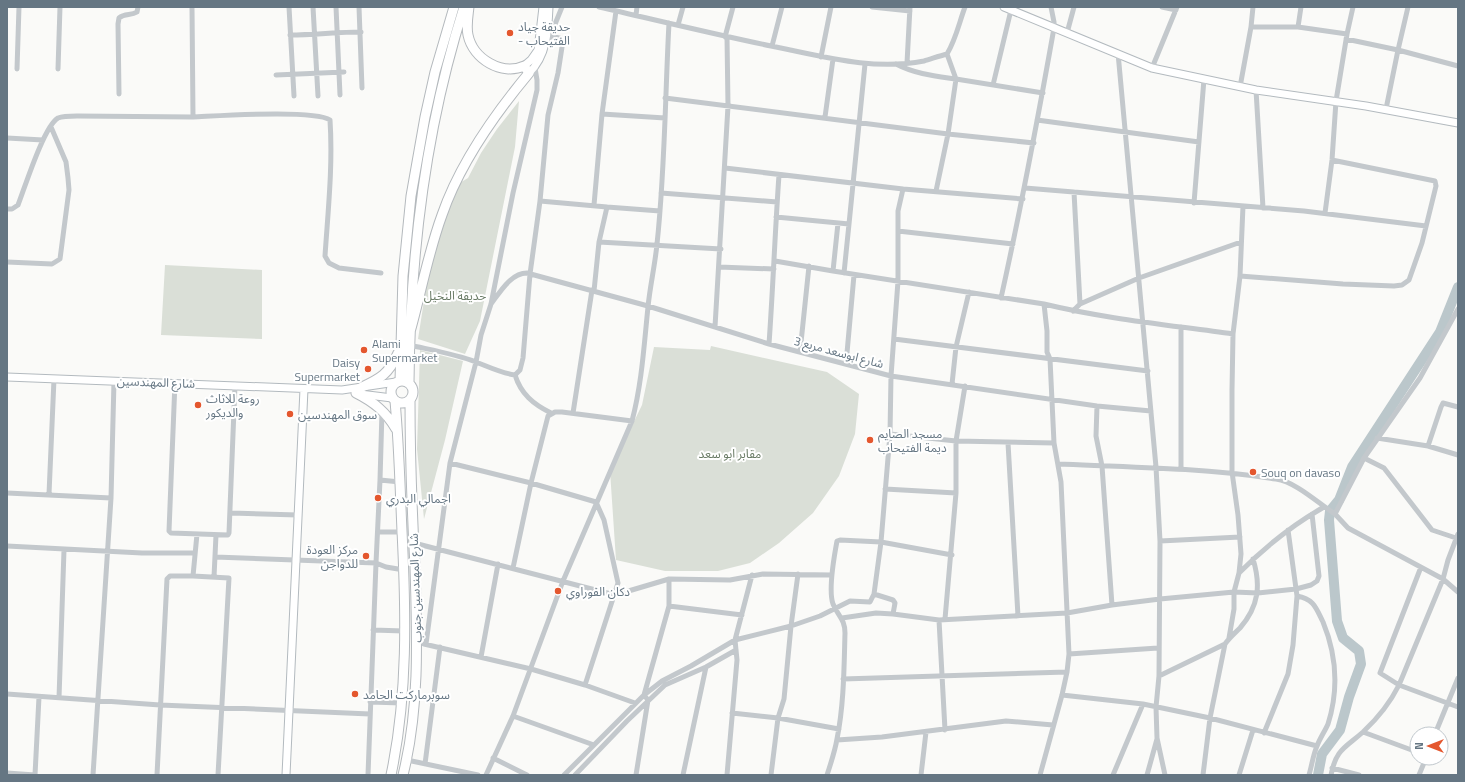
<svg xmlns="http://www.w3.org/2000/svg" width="1465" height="782" viewBox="0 0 1465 782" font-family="'Titillium Web','Noto Sans Arabic',sans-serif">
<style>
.green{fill:#dadfd7}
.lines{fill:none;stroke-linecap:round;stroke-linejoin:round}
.river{stroke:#bbc7cb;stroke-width:10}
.secondary-casing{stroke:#b3babf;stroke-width:9}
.highway-casing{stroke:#b4b9bd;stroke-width:11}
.street{stroke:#c3c8cc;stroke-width:5}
.secondary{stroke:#fff;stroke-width:7}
.highway{stroke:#fff;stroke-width:9}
.poi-dot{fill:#e4572e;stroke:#fff;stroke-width:1.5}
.labels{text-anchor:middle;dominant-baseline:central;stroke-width:4;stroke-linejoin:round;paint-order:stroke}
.poi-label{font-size:12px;fill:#657683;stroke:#fff;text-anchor:start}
.park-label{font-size:12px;fill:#687a64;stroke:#fff}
.street-label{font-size:12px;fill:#657683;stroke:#fff}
</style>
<rect width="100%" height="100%" fill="#fafaf8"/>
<path class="green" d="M519,101L515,147L480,321L465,354L418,339L426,288L438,239L458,184L468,178L481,153L497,129Z
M165,265L262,270V339L161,335Z
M711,346L827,372L859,394L855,434L839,476L813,513L779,543L750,563L718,571H665L616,560L610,471L642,405L654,347L710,350Z
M420,350L463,361L445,440L424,519L417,449Z"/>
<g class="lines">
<path class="river" d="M1318,775L1322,754L1340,730L1349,697L1361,664L1359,651L1343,638L1337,621L1329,520L1330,511L1339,500L1352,467L1440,332L1458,287"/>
<g class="secondary-casing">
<path id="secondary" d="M1004,7L1152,68L1256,90L1366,106L1458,123
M524,66L531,60L538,50L543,7
M529,73C547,56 548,30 549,7
M7,377L342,390L396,382
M360,394L392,398
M286,775L304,389"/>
</g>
<g class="highway-casing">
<path id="highway" d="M410,332C421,293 428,253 442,215C460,163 494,115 529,73L524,66C502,76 473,59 468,35C466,26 468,16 469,7
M391 392a11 11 0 1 1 22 0a11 11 0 1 1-22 0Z
M400,381L403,276L411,196L425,117L435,72L454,7
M409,383C410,256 425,129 464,7
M360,388C380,379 389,374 398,353
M356,393C374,402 386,412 396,429
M391,775C408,695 406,612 402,531C400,487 399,444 395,401
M403,775C420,707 417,636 415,567C412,511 410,455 410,400"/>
</g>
<path class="street" d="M289,7L294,96
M313,7L318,96
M336,7L340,95
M359,7L362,88
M599,7C656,20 713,34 771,46C822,56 871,71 924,61C931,59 939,56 947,54C956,39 959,23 965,7
M872,7L910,11
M1162,7L1176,10
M1408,7L1398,50L1458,66
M636,15L637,7
M678,25L683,7
M1251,27H1298L1347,34
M1298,27L1301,7
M1067,33L1074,7
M290,35C314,35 337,32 361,32
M725,37L733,7
M549,39L562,7
M1346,39L1398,50L1386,109
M772,46L782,7
M1118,53L1156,467L1160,541L1159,676L1156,707L1157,738L1165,775
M947,54L956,79L1043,93
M821,57L831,7
M907,63L910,7
M896,64C915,74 935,76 956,79L948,134L936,191
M1152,68L1177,7
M17,69L19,7
M58,69L60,7
M276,75L344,72
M993,85L1011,10
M1240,87L1251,27L1253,7
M1256,90L1263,208
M119,94L118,24L119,18C125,13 131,16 137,12L138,7
M665,98L948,134L1034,143
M602,114L665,118
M193,117C217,116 314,109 330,120C333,165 328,211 325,256L329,263L339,268L381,273
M825,117L833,59
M1037,120L1199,142
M7,138L43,140
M725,168L903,189L898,211V281L891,376L890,434L881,542L874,594L893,600L895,603L893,614
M1025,188L1304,211L1426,226
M903,189L1023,199
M661,193L777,202
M540,201L607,207L599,242L594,291
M1194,203L1204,79
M594,205L602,114L616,11
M607,207L660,211
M7,209H12L18,205C25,187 44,126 58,118C63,116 71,116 77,116L193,117L192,7
M1325,213L1332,160L1336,101L1347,34L1353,7
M776,217L849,224L865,64
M838,223L833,271L1044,304C1106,319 1170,325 1233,334
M898,231L1013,244
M599,242L721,249
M775,261L833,271
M7,262L52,264L60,259L69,190L68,178L66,162L51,127
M719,267L774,269
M844,273L849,224
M1240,276L1343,284L1394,286L1402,285L1409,280L1422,243L1436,186L1435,181L1332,160
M1001,298C1021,208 1038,118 1054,28V22L1051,7
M491,304C500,292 511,273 527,273L648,306L769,344L891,376L1097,406L1151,411
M1080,304L1139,278L1241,242
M1458,309L1420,378L1364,458L1335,514L1348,528L1443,579L1458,592
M1073,311L1080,304L1074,192
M715,327L728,106L727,37
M1181,327V469
M894,339L1148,371
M769,344C773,288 775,231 779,175
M409,345C431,350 455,354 476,362C489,367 501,373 515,375L520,370L523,358L530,274L540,201L548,115L558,73L562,47L561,41L559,38L550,36
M800,352L809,266
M846,364L854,275
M515,375C521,394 533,404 551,413
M175,382L169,531L171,533L228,535L229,533L235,385
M952,384L956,347L969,292
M1097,406L1096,436L1102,466L1112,605
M573,413L592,290
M890,434L956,441L1054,443
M1377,438L1428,446L1458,455
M1008,443L1018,616
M1428,446L1441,407L1443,403L1458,407
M1364,458L1384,468L1432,530L1456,538
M450,463L531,483L596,502L604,520L618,583L585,685
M1058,464C1131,467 1204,468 1276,479C1296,482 1318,503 1335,514
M380,480L382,411
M885,489L956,493
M7,493L111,498
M49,494L54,379
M231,513L298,515
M378,532H402
M1160,541L1240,537
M414,543L615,595L669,579L730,580L763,574L832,575
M7,546L142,553H195
M215,557L376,563L386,567L404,570
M1421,567L1380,673L1399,685L1458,707
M513,568L531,483L548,416L555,412H562L632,421
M1239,573C1265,547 1292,525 1324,507
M193,576L197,534
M214,577L216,535
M1297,596C1314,599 1316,608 1323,622C1337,656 1339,689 1328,724C1325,731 1320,738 1317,746C1313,755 1312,765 1309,775
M669,606L742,615
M842,618L876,613L893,614L939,620L1067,613L1112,605L1160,599L1234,592L1258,593L1296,589L1311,585L1317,581L1319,576L1312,514
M945,619L956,493V441L965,386
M939,620L945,730
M373,630L404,631
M1229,638L1234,609V592L1239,573L1241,554L1238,515L1232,472V390L1233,334L1240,276L1243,206
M424,644L531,669L585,685L635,703
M426,644L450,463L476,362L481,335L491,304L513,193L537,90V80L535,68
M1069,654L1158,648
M481,657L498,564
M1159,676L1225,644C1230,637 1235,633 1240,628C1259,606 1261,585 1253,559
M843,679L1067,672
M7,694L160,705L370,714
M1062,695L1143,704
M59,698L64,550
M370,702L402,703
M732,713L778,718L839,729
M513,716L594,745
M1363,732L1417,752
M1264,733L1288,674L1293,645L1297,596L1288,530
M1435,734L1458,678
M837,740L882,737L1006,721L1053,725
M493,758L527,775
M407,760L478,775
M425,764L440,647
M1332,768L1359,775
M7,773L35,775
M35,775L39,697
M93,775L111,498L114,381
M157,775L167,579L170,576H193L229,578L218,775
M368,775L376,563L380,480L400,482
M486,775L513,716L563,581L632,421C642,383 644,345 648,307C650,286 655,265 657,244C665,171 665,97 669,23
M564,775L644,695L662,681L691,666L735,640L791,626L820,616L850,601L870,602L874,594
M575,775L627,721L665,685L706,667L736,650
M636,775L648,700L644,695L669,606V579
M683,775L706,667
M727,775L737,660L735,640L752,575
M771,775L778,718L784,699L791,626L798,574
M827,775C831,763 835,751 837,739C844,704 844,668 845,633C845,619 838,616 833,604C828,590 834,557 837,541L840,540L881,542L952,555
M921,775L926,732
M1040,775L1062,695L1067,672L1069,654L1061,482L1054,443L1050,359L1047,352V331L1044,304
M1113,775L1143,704L1210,718L1317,746
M1147,775L1157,739
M1203,775L1210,718L1225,644
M1239,775L1253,730
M1331,775C1336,749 1345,748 1363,732C1378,718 1390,703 1399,685L1443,579L1448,560L1458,534
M1419,775L1426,758"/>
<use href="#secondary" class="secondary"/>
<use href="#highway" class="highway"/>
</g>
<g class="poi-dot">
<circle cx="510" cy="33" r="4"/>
<circle cx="364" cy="350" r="4"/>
<circle cx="368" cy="369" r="4"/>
<circle cx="198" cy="405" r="4"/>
<circle cx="290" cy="414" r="4"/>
<circle cx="870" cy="440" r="4"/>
<circle cx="1253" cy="472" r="4"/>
<circle cx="378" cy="498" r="4"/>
<circle cx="366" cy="556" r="4"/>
<circle cx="558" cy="591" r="4"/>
<circle cx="355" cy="694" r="4"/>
</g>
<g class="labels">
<g class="poi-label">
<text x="518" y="26">حديقة جياد<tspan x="518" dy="14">- الفتيحاب</tspan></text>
<text x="372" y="343">Alami<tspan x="372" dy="14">Supermarket</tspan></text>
<text x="360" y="362" text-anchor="end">Daisy<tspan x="360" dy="14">Supermarket</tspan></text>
<text x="206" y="398">روعة للاثاث<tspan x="206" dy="14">والديكور</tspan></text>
<text x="298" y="414">سوق المهندسين</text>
<text x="878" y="433">مسجد الصايم<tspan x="878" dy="14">ديمة الفتيحاب</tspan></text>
<text x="1261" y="472">Souq on davaso</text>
<text x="386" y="498">اجمالي البدري</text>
<text x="358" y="549" text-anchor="end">مركز العودة<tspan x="358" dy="14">للدواجن</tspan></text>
<text x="566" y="591">دكان الفوراوي</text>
<text x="363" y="694">سوبرماركت الحامد</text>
</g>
<g class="park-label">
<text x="455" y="295">حديقة النخيل</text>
<text x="730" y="453">مقابر ابو سعد</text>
</g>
<g class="street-label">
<text transform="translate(839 352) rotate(15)">شارع ابوسعد مربع 3</text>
<text transform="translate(156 382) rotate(2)">شارع المهندسين</text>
<text transform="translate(415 588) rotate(-92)">شارع المهندسين جنوب</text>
</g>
</g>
<rect width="1465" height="782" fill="none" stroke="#657683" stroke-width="16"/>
<g transform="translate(1429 746) rotate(270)"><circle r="19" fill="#ffffff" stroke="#c1c8cd"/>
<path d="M0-3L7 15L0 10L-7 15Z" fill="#e4572e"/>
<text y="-6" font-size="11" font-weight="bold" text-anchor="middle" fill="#657683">N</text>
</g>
</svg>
